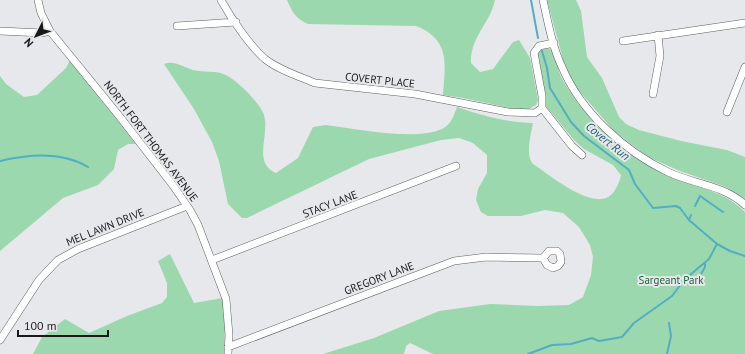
<svg xmlns="http://www.w3.org/2000/svg" width="745" height="354" viewBox="0 0 745 354" font-family="'PT Sans',sans-serif">
<style>
.green{fill:#9bd8ae}
.lines{fill:none;stroke-linecap:round;stroke-linejoin:round}
.stream{stroke:#53aec3;stroke-width:2}
.minor-casing{stroke:#5e5f62;stroke-width:8}
.minor{stroke:#fff;stroke-width:7}
.labels{text-anchor:middle;dominant-baseline:central;stroke-width:4;stroke-linejoin:round;paint-order:stroke}
.street-label{font-size:11px;fill:#19191a;stroke:#e7e8eb}
.park-label{font-size:11px;fill:#1b633a;stroke:#e7e8eb}
.water-label{font-size:12px;font-style:italic;fill:#196271;stroke:#e7e8eb}
</style>
<rect width="100%" height="100%" fill="#e7e8eb"/>
<path class="green" d="M287,0H495C490,24 470,37 471,63L480,72L493,69L513,42L519,40L530,58L538,100L536,105L527,110H519L463,98L443,95C445,64 451,40 416,26L308,24C296,19 292,12 287,0Z
M547,0H576L581,11L587,57L602,78L619,117L626,124L639,130L681,141L727,150L745,157V200L726,187L680,171L648,157L614,131L574,85L564,63Z
M547,48C556,50 557,66 560,74C566,89 593,124 606,134C626,151 645,165 669,176C695,187 725,191 745,212V354H433L410,343L406,346L404,354H323L374,338L439,311L490,304L538,306L569,305L583,297L591,275L593,257L590,245L579,227L563,213L545,210L521,216H488L481,212L476,200L478,189L487,173V155L473,143L459,138L441,140L369,159L247,218H242L228,204L219,161L212,142L194,109L164,64C174,60 183,67 193,70C204,73 216,70 226,75C238,81 260,103 264,115C270,135 252,163 276,173L298,158L313,127L326,125C355,129 416,141 442,129C451,125 454,115 457,107C483,116 505,122 533,123C531,134 525,155 533,164C549,174 594,213 612,194C616,190 620,181 621,175L613,165L584,149L574,140L545,105L536,55L538,51Z
M70,60L136,144H128L118,150L114,169L98,185L63,198L0,251V76L6,84L24,97L37,95L66,68Z
M170,254L194,303L223,298L225,327L224,354H33L42,337L65,319L89,333L127,316L162,303L167,297V283L158,261Z"/>
<g class="lines">
<path class="stream" d="M531,0L538,38
M542,51L547,68L550,88L571,122L584,136L629,170L635,184L653,208L676,206L680,208L689,220L717,244L730,251L745,256
M0,161C29,154 62,151 88,167
M695,206L700,196L723,212
M689,220L691,215
M697,281L705,267V263
M528,354L552,345L571,344L592,338L599,341L622,337L634,323L672,296L684,280L709,259L717,244
M667,354L671,336L669,323"/>
<g class="minor-casing">
<path id="minor" d="M38,0L41,13L50,31L120,117L172,184L190,210L198,225L226,299L229,335L228,354
M221,0C231,18 249,45 265,59C279,70 298,76 315,83L415,94L508,112L535,113L542,108V96L534,53L539,46L554,43
M543,0C548,22 552,46 562,67C581,112 624,151 668,172C693,184 724,185 745,205
M177,26L236,22
M0,31L43,33L50,31
M623,41L745,23
M653,94L660,56L658,35
M542,108L572,146L582,155
M727,112L745,67
M212,260L456,166
M0,340L39,280L58,260L78,249L187,206
M228,347L454,261L486,257L543,258L547,265L553,268L558,266L561,262L560,254L557,251H549L543,258"/>
</g>
<use href="#minor" class="minor"/>
</g>
<g class="labels">
<g class="street-label">
<text transform="translate(380 80) rotate(6)">COVERT PLACE</text>
<text transform="translate(151 141) rotate(53)">NORTH FORT THOMAS AVENUE</text>
<text transform="translate(330 204) rotate(-21)">STACY LANE</text>
<text transform="translate(105 227) rotate(-22)">MEL LAWN DRIVE</text>
<text transform="translate(379 278) rotate(-21)">GREGORY LANE</text>
</g>
<g class="park-label">
<text x="671" y="280">Sargeant Park</text>
</g>
<g class="water-label">
<text transform="translate(608 141) rotate(39)">Covert Run</text>
</g>
</g>
<g transform="translate(36 36) rotate(228)" stroke="#e7e8eb" stroke-width="3" paint-order="stroke">
<path d="M0-3L7 15L0 10L-7 15Z" fill="#19191a"/>
<text y="-6" font-size="11" font-weight="bold" text-anchor="middle" fill="#19191a">N</text>
</g>
<path d="M18 330v6h90v-6" fill="none" stroke="#19191a" stroke-width="2"/>
<text x="24" y="330" font-size="12" fill="#19191a" stroke="#e7e8eb" stroke-width="3" paint-order="stroke">100 m</text>
</svg>
